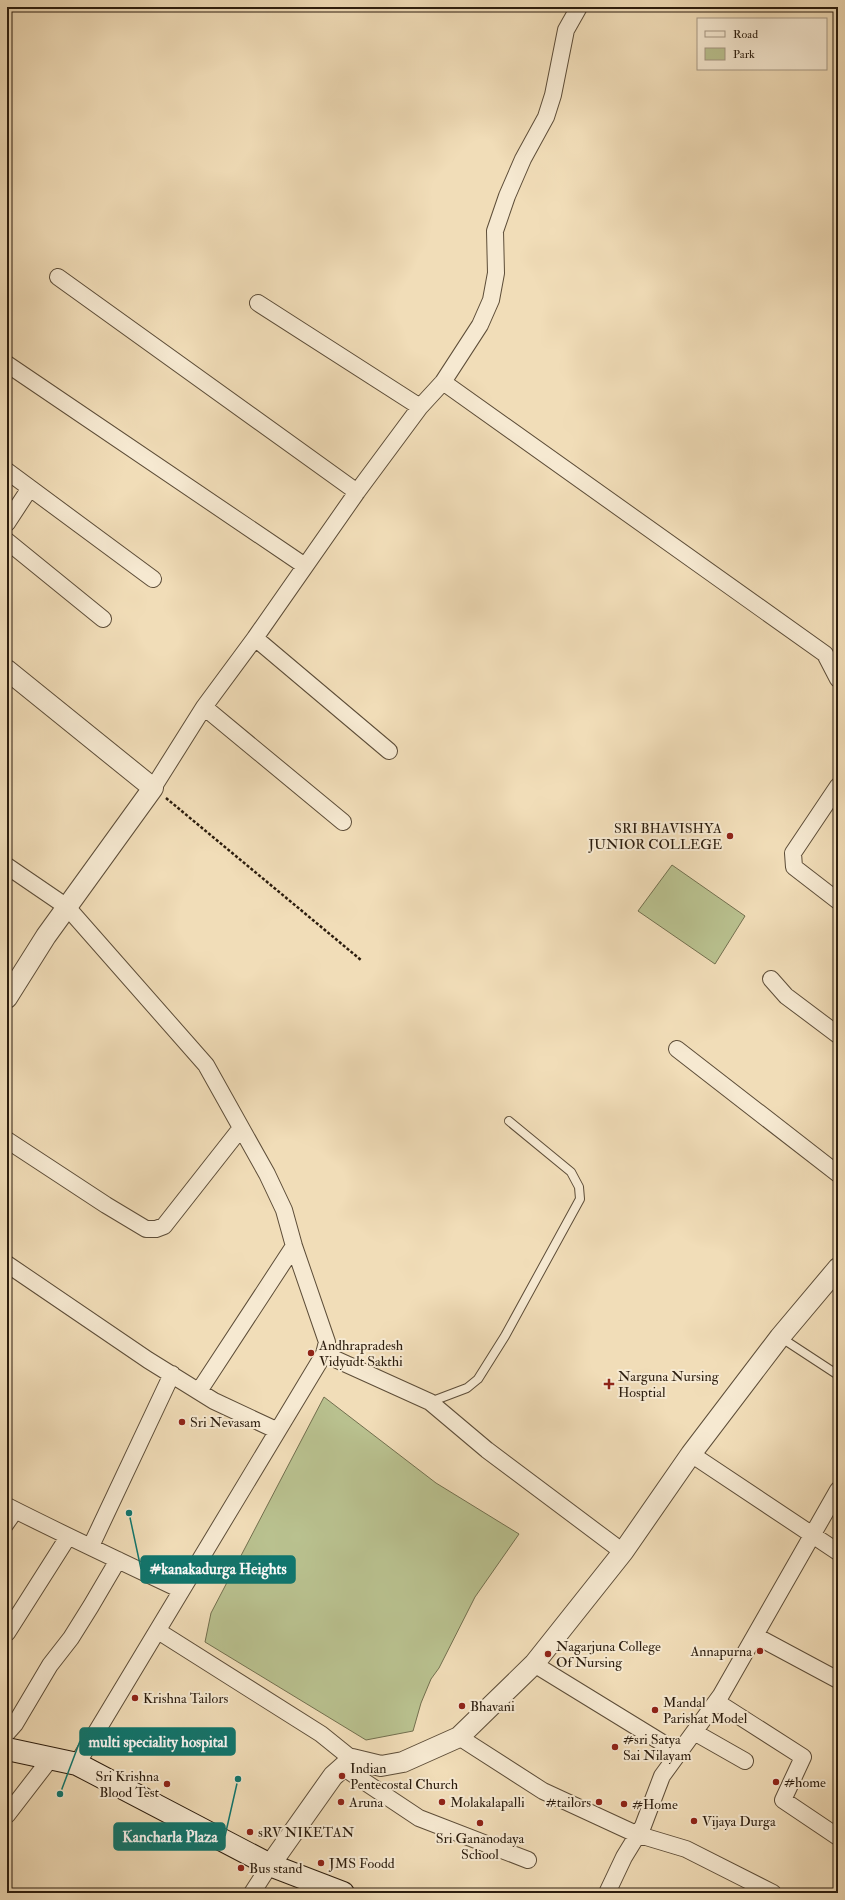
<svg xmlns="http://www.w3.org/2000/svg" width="845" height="1900" viewBox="0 0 845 1900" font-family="'IM FELL Double Pica',serif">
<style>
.green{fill:#b9c18f;stroke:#726f4e}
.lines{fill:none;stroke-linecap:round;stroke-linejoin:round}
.service-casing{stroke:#5d4d38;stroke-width:10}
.minor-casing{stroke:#5d4d38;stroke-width:18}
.tertiary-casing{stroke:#5d4d38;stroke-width:22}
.secondary-casing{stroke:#2c1d0e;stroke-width:24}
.path{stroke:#2c1d0e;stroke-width:2.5;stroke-dasharray:3 2;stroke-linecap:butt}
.service{stroke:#f6e9d1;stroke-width:8}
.minor{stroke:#f6e9d1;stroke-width:16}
.tertiary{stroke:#f6e9d1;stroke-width:20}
.secondary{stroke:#f6e9d1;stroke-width:22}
.poi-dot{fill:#8f2418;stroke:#f6e9d1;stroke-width:1.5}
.labels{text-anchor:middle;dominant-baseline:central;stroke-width:4;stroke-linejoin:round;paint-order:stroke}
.poi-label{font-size:14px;fill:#2c1d0e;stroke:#f6e9d1;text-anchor:start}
.leader{fill:none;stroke:#0f766e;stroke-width:1.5}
.callout-dot{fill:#0f766e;stroke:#f6e9d1;stroke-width:1.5}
.callout{fill:#0f766e;stroke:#0f766e;stroke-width:1.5}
.callout-label{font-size:15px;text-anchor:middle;font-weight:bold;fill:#fff}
</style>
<rect width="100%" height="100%" fill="#f1ddb8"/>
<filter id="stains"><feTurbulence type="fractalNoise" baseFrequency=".005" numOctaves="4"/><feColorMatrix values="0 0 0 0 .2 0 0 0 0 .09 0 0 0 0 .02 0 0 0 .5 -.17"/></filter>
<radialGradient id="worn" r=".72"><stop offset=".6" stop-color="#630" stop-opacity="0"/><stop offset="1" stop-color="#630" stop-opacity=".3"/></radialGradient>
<path class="green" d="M672,865L745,916L715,964L638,911Z
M324,1397L436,1483L519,1534L475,1597L439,1668L431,1679L421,1703L413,1731L366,1740L205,1642L211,1613Z"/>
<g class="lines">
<g class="service-casing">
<path id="service" d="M780,1337L838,1375
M430,1402L467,1388L478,1379L505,1336L580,1199L579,1187L571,1172L509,1121
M7,1529L19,1512"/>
</g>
<g class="minor-casing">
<path id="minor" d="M58,277L357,492
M258,303L420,407
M7,364L305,566
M443,382L825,654L838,679
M7,471L153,579
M7,523L30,488
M7,541L103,619
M255,638L389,751
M204,707L343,822
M838,786L793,853L794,867L838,901
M153,788L204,707L255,638L357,492L420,407L443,382L480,325L491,300L496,273L495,231L507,196L523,159L546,117L553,95L566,30L579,7
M7,866L67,907L206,1065L267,1174L284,1210L294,1246L327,1342L324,1354L77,1764
M771,979L786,996L838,1035
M677,1049L838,1174
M7,1140L106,1205L146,1229H156L164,1226L241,1128
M7,1264L148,1360L214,1401L276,1430
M324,1354L430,1402L487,1450L623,1552
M199,1391L294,1246
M691,1454L838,1552
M7,1506C64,1535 122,1562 181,1590
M91,1546L172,1374
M158,1631L321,1734L352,1759
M7,1633L68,1537
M756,1636L838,1680
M534,1664L679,1753
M717,1702L803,1757L783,1800L838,1837
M694,1732L745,1761
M7,1733L15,1724L50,1665L71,1638L91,1606L118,1560
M459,1737L543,1791L636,1834L686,1849L773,1893
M344,1768L419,1818L528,1860
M7,1815L51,1758
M252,1893L270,1865
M607,1893L624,1857L643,1826L662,1776L721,1695L838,1490"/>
</g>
<g class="tertiary-casing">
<path id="tertiary" d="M7,670L153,788L46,936L7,998
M270,1865L333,1776L352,1759L381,1766L403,1762L459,1737L534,1664L623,1552L691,1454L780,1337L838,1268"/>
</g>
<g class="secondary-casing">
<path id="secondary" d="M7,1749L77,1764L270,1865L343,1893"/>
</g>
<path class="path" d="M166,798L361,960"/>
<use href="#service" class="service"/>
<use href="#minor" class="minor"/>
<use href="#tertiary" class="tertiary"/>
<use href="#secondary" class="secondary"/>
</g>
<g class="poi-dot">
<circle cx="730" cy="836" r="4"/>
<circle cx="311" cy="1353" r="4"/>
<path d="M607 1378h4v4h4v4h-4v4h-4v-4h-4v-4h4z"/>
<circle cx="182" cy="1422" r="4"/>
<circle cx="760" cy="1651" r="4"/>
<circle cx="548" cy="1654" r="4"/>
<circle cx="135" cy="1698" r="4"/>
<circle cx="462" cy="1706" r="4"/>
<circle cx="655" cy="1710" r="4"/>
<circle cx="615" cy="1747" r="4"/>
<circle cx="342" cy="1776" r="4"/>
<circle cx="776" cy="1782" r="4"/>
<circle cx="167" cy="1784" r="4"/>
<circle cx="341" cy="1802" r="4"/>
<circle cx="442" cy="1802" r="4"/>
<circle cx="599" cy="1802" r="4"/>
<circle cx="624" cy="1804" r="4"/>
<circle cx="694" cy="1821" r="4"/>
<circle cx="480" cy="1823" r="4"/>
<circle cx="250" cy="1832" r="4"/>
<circle cx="321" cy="1863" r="4"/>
<circle cx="241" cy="1868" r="4"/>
</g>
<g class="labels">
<g class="poi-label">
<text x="722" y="828" text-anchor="end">SRI BHAVISHYA<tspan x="722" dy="16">JUNIOR COLLEGE</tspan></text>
<text x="319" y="1345">Andhrapradesh<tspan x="319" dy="16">Vidyudt Sakthi</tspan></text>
<text x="618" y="1376">Narguna Nursing<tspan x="618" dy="16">Hosptial</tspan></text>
<text x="190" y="1422">Sri Nevasam</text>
<text x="556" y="1646">Nagarjuna College<tspan x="556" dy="16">Of Nursing</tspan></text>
<text x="752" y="1651" text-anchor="end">Annapurna</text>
<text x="143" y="1698">Krishna Tailors</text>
<text x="663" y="1702">Mandal<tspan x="663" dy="16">Parishat Model</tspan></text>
<text x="470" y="1706">Bhavani</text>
<text x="623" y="1739">#sri Satya<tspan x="623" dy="16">Sai Nilayam</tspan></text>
<text x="350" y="1768">Indian<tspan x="350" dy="16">Pentecostal Church</tspan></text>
<text x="159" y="1776" text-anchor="end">Sri Krishna<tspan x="159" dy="16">Blood Test</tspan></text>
<text x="784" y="1782">#home</text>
<text x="349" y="1802">Aruna</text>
<text x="450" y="1802">Molakalapalli</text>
<text x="591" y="1802" text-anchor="end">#tailors</text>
<text x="632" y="1804">#Home</text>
<text x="702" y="1821">Vijaya Durga</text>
<text x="258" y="1832">sRV NIKETAN</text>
<text x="480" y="1838" text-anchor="middle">Sri Gananodaya<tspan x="480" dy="16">School</tspan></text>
<text x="329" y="1863">JMS Foodd</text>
<text x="249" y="1868">Bus stand</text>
</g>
</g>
<path class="leader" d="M129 1513L141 1569M60 1794L80 1741M238 1779L225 1836"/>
<g class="callout-dot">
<circle cx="129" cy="1513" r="4"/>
<circle cx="60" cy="1794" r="4"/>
<circle cx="238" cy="1779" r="4"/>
</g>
<g class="callout">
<rect x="141" y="1556" width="154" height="27" rx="4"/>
<rect x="80" y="1728" width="155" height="27" rx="4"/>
<rect x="114" y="1823" width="111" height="27" rx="4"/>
</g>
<g class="callout-label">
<text x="218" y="1574">#kanakadurga Heights</text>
<text x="158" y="1747">multi speciality hospital</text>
<text x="170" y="1842">Kancharla Plaza</text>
</g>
<rect width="845" height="1900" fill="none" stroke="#f1ddb8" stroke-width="24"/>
<rect x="8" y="8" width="829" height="1884" fill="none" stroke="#2c1d0e" stroke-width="2"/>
<rect x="12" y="12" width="821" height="1876" fill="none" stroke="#2c1d0e"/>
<rect x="697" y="18" width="130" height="52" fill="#f6e9d1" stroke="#a59783"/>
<rect x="705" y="31" width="20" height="6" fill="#f6e9d1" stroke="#a59783"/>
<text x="733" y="38" font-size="12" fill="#2c1d0e">Road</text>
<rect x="705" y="48" width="20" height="12" fill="#b9c18f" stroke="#a59783"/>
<text x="733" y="58" font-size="12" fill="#2c1d0e">Park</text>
<rect width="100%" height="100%" filter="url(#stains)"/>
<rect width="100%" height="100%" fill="url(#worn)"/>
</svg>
